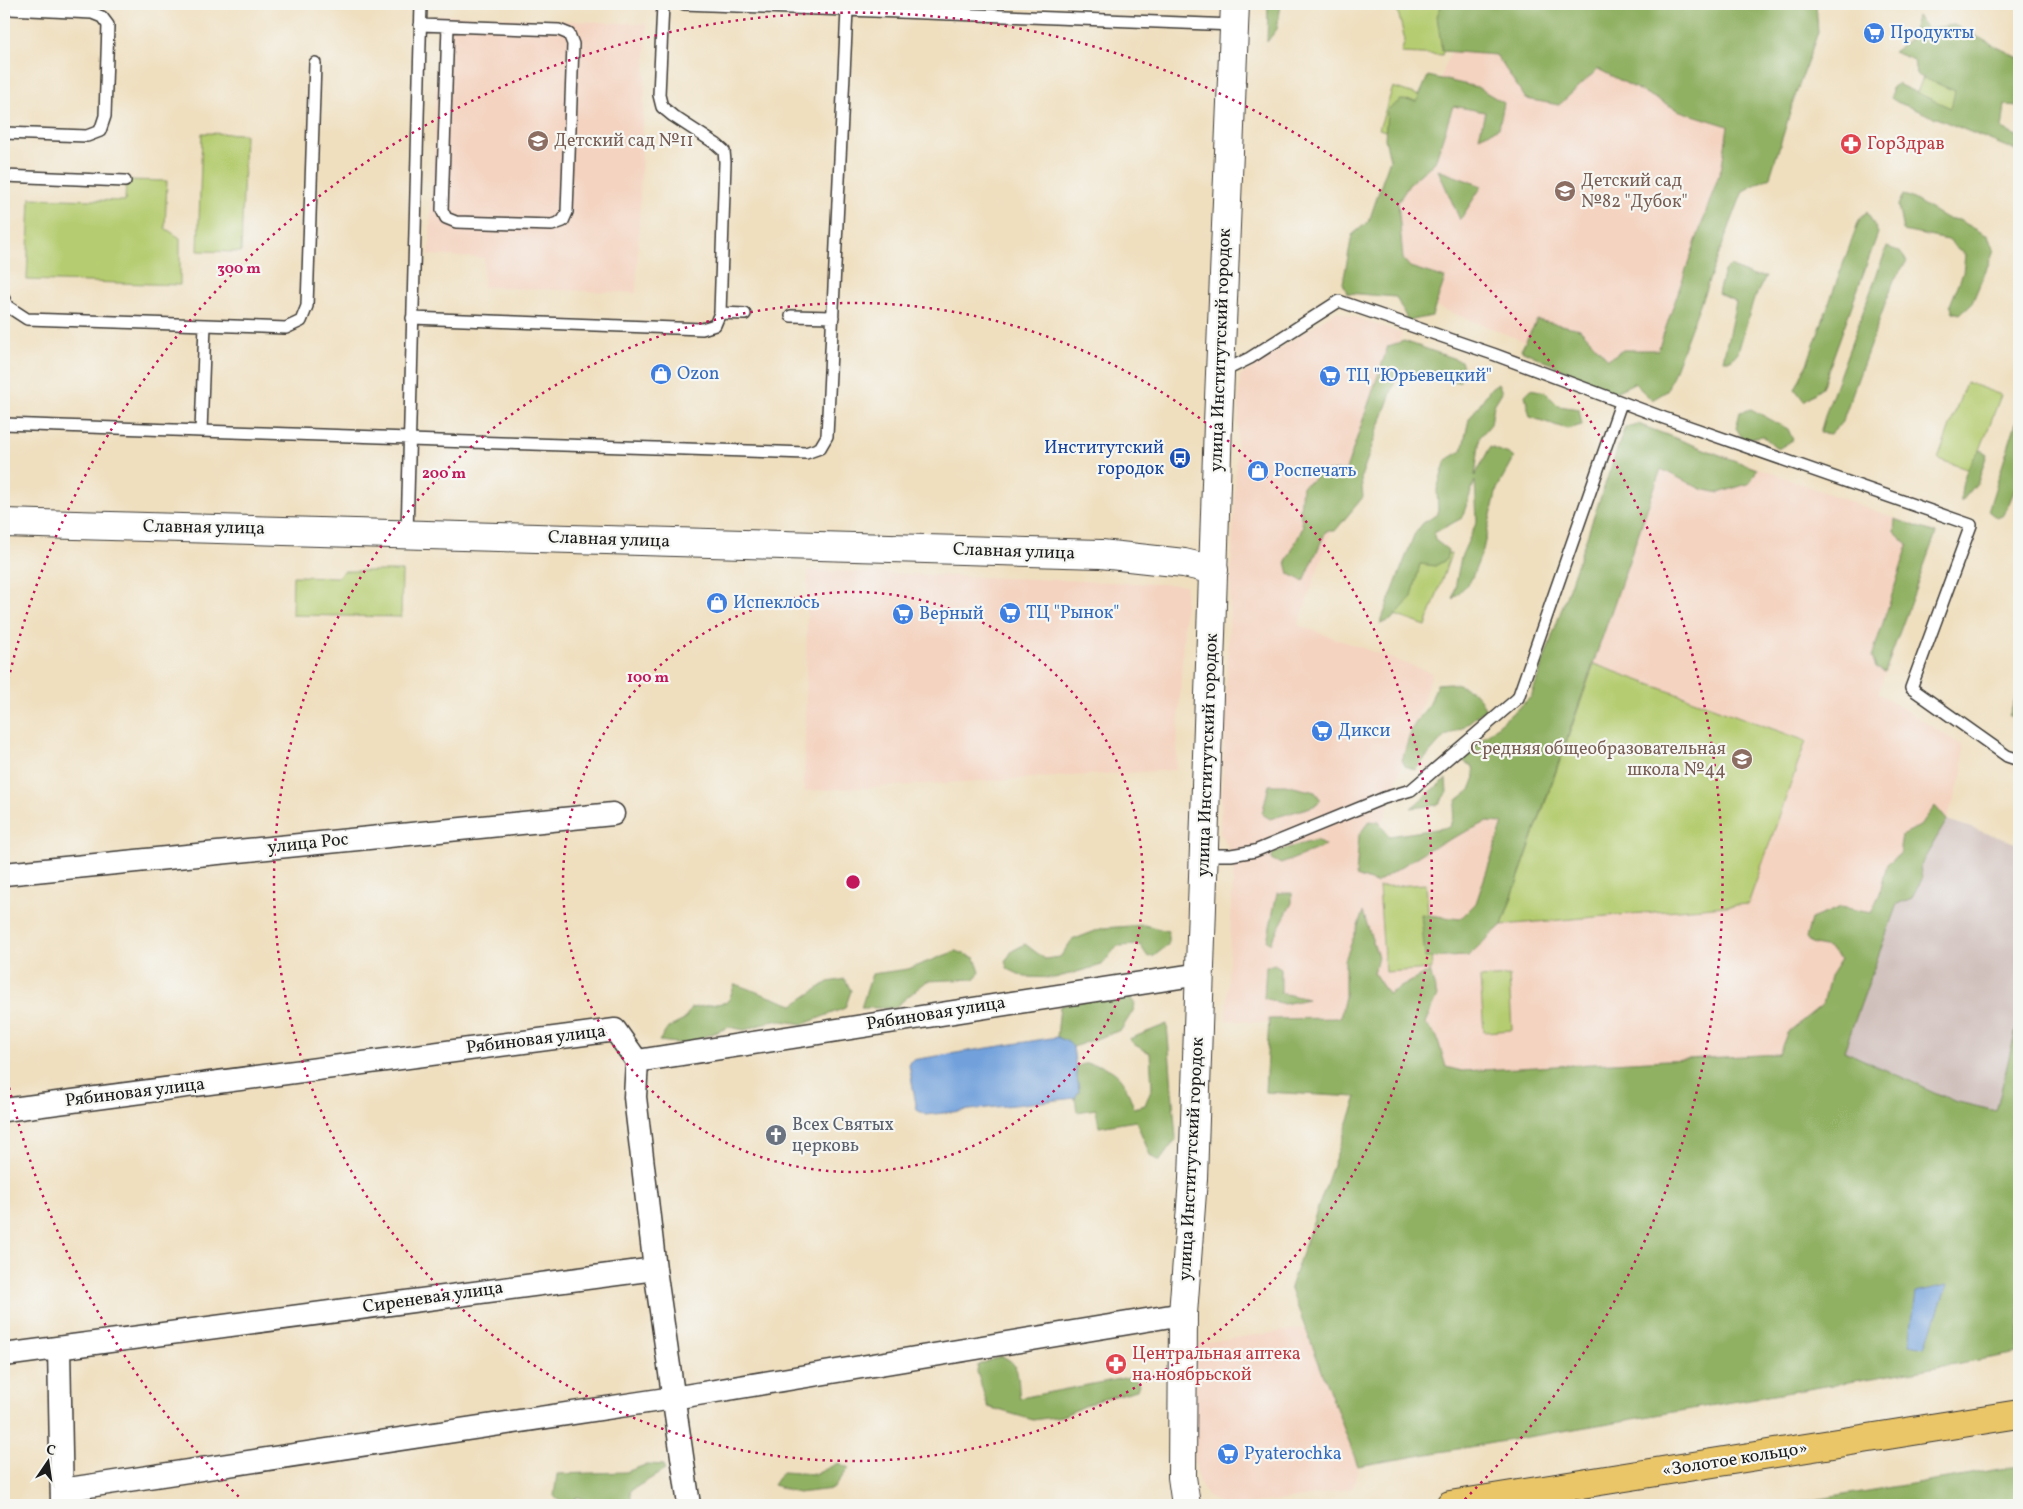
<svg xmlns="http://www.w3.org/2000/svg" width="2023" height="1509" viewBox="0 0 2023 1509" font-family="Vollkorn,serif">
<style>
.built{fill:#f4d3c0}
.industrial{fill:#d0c0bc}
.green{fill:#b5cc70;stroke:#687446}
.forest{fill:#90b062;stroke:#56663f}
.water{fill:#71a0db;stroke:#465e7c}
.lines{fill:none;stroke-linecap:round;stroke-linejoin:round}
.service-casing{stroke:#3c3934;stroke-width:14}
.minor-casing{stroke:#3c3934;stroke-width:25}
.tertiary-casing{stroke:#3c3934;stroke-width:30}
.trunk-casing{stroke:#3c3934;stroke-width:30}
.service{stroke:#fff;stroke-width:11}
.minor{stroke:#fff;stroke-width:22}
.tertiary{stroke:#fff;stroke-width:28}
.trunk{stroke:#ebc669;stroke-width:28}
.ring{fill:none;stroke:#c2185b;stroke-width:2.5;stroke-dasharray:2.5 5}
.labels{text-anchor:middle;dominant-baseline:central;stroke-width:4.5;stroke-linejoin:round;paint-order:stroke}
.shop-label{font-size:18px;fill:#366cbe;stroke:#f6f6f2;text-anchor:start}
.education-label{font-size:18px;fill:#785e54;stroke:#f6f6f2;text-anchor:start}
.health-label{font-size:18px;fill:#be3a42;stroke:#f6f6f2;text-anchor:start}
.street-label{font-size:18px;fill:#1c1c1c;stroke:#f6f6f2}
.transit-label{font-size:18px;fill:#164399;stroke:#f6f6f2;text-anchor:end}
.worship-label{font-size:18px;fill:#5b616d;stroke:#f6f6f2;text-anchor:start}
.centre{fill:#c2185b;stroke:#f6f6f2;stroke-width:2.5}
.ring-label{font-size:15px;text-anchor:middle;font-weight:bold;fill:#c2185b;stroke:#f6f6f2;stroke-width:4.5;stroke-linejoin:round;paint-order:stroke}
</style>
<rect width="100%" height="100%" fill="#f6f6f2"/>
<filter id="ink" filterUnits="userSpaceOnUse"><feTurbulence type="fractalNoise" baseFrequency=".02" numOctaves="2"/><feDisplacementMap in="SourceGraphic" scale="10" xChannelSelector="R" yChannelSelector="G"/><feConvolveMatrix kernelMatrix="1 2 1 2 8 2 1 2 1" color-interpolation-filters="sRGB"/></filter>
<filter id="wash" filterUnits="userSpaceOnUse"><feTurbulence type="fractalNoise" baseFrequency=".0096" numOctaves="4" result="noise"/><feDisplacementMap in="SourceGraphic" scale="20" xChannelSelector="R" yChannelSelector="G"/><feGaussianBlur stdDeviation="1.12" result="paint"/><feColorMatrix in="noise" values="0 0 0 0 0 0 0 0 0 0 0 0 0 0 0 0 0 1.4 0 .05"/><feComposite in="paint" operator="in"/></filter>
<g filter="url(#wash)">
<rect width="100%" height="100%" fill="#efdfbf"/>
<path class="built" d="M1469,4L1769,103L1650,391L1364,278Z
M439,15L647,24L636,293L483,287L484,258L429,255Z
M1336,311L1402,333L1298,625L1432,673L1368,868L1504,806L1638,424L1936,533L1878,693L1963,746V772L1947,820L1897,904L1844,1051L1462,1071L1352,1075L1355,1029L1226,1020L1234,858L1220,833L1240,376Z
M808,570L1186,585L1176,770L804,791Z
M1306,1328L1358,1466L1353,1488L1291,1499L1240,1505H1222L1207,1496L1199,1482L1195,1463L1193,1344Z"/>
<path class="industrial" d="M1947,820L2019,844V1017L1996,1111L1954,1101L1844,1051L1897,904Z"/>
<path class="green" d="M1396,4H1441L1458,10L1442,55L1401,53L1405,40Z
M1927,68L1980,90L1968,119L1915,97Z
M1393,87L1423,97L1409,139L1379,129Z
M202,133L245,134L241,252L198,251Z
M126,180L167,181L165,228L180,238V285L27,280L30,198L125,201Z
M1966,382L2001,395L1972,471L1938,459Z
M1421,543L1451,554L1426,626L1395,615Z
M344,571H402L401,617L292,615L293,576L338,577Z
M1594,664L1806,741L1748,904L1502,925Z
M1426,884L1432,969L1385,972L1379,887Z
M1509,976L1512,1030L1484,1032L1480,978Z"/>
<path class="forest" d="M1268,4L1281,5L1277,29L1267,42Z
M1442,4H1816L1818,32L1795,97L1770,177L1743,191L1667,391L1652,400L1634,383L1613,393L1521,350L1537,320L1580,329L1608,359L1623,350H1658L1722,166L1728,126L1680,111L1598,69L1559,105L1526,99L1496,55L1442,51L1437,16Z
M1917,16L1927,28L1954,25L2019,58V106L2005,105L2002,129L2019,137V152L1897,102L1891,98L1892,87L1897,84L1951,108L1955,91L1916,75L1914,60L1893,52L1911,39Z
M1428,76L1477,87L1504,103L1499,128L1479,137L1485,112L1453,106L1435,162L1411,182L1398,202L1403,259L1410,267L1445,278L1432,316L1408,321L1396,297L1347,293L1343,283L1352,235L1369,221L1390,159L1385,139L1387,110L1401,100L1417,101Z
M1438,170L1482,186L1460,220Z
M1903,195L1910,197L1946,218L1959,220L1988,236L1994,251L1972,303L1960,314L1953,312L1950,305L1963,273L1965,255L1948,240L1903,231L1898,205Z
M1867,211L1878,233L1822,388L1804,401L1795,389L1807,364L1859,220Z
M1887,247L1899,251L1907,261L1894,280L1842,422L1831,434L1820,433L1827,409Z
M1730,266L1753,276H1766L1754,299L1738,352L1731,360H1723L1736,302L1718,293L1724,271Z
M1404,341L1461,361L1465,372L1459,382L1411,373L1397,376L1361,477L1363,497L1335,531H1326L1304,581L1289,574L1286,562L1303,527L1300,511L1302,486L1313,480L1318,472L1346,470L1388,346Z
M1498,383L1502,392L1494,405L1491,424L1480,437L1475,476L1490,447L1509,454L1514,458L1497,489L1483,550L1471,580L1453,599L1461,557L1477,521L1475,480L1462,518L1434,533L1435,540L1448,550L1446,560L1435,566L1420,564L1412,597L1391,620L1380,624L1414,535L1423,523L1438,514L1437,489L1446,460L1462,451L1469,419L1491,388Z
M1531,389L1545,392L1559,406L1579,409L1582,425L1567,429L1530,417L1525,395Z
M1751,409L1788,429L1793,440L1778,449L1763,436L1743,439L1736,428L1740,412Z
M2019,413V480L2004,515L1997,518L1988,511Z
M1638,424L1757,469L1750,483L1719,493L1701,489L1661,469L1502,925L1468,956L1425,958L1421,914L1460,919L1476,903L1503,823L1487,822L1429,849L1376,883L1356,876L1359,835L1369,821L1379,822L1389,836L1450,827L1457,800L1470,790L1475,777L1473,767L1463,761L1466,753L1531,697L1625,427Z
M1981,450L1987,454L1978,482L1961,502C1960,484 1967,462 1981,450Z
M1895,519L1936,533L1885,672L1876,668L1872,657L1908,545L1894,532Z
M1450,683C1466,687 1479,691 1485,709L1462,728L1444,737L1415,770L1405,766L1402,760L1412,728L1430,703L1437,684Z
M2019,688V718L2009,716Z
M1446,779L1447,792L1438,805L1411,808Z
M1269,785H1285L1315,792L1321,800L1314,806L1270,819L1262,814Z
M1935,806L1947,820L1920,866L1922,879L1912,898L1897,904L1844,1051L1954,1101L1996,1111L2019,1017V1353L1358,1466L1290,1287L1357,1097L1265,1092L1269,1019L1340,1018L1345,996V960L1363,912L1378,957L1374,973L1388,994L1430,971L1437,996L1425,1023L1437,1037L1446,1067L1462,1071L1779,1054L1787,1033L1823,1004L1830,976L1841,959L1828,948L1811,944L1806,938L1811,919L1841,907L1871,913L1880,893L1887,864L1901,853L1900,847L1902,835L1920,826Z
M1316,840L1325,846L1281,864L1271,859L1274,852Z
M1277,893H1292V903L1270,944L1267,941Z
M1144,925L1168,931V945L1154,956L1148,957L1140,945L1117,946L1102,965L1055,978L1025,977L1008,969L1005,962L1012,951L1025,944L1045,959L1060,957L1072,940L1103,928Z
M956,951L975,958L980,972L975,979L927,981L894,1008H861L872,974L908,969Z
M1274,964L1281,968V993L1308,999L1284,1004L1264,998L1266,967Z
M845,979L851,991L845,1008L804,1024L774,1020L745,1030L729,1027L686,1044L659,1041L668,1028L684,1020L691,1008L728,1002L735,984L793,1005L828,982Z
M1109,996L1131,999L1135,1004L1133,1011L1121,1030L1073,1047L1068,1042L1057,1037L1060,1006Z
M1167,1024L1176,1139L1159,1162L1150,1155L1136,1121L1099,1127L1096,1109L1077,1112L1075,1098L1079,1091L1075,1067C1085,1063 1088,1063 1098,1065C1122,1071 1126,1086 1134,1108L1145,1105L1152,1087L1150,1053L1135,1045L1129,1039Z
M1001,1356C1022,1363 1017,1380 1020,1398L1134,1376L1139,1384L1137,1390L1096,1401L1062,1416L1033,1420L988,1407L977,1372L978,1365Z
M838,1463L849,1468L833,1489L798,1493L773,1485L782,1472L816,1474Z
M648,1464L663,1465L665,1470L630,1491L632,1505H594L584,1499L577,1497L569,1505H565L554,1496L557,1474L626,1472Z
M2019,1466V1505H1783Z"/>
<path class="water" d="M1057,1037L1068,1042L1073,1047L1079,1091L1075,1098L926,1115L917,1110L909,1065L912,1060Z
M1947,1285L1926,1347L1909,1344L1916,1292Z"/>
</g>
<g filter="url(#ink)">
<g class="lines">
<g class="service-casing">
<path id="service" d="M847,4V10L1234,25
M4,7L10,9L92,13L102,17L108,25L105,116L100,131L87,136L4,133
M420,25L448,26L559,30L569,34L573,44L567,212L563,221L552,225L456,222L446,218L442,210L448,26
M315,63L307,306L301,321L286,328L205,325L201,431L409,438
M4,176L125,181
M4,299L7,306L27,319L205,325
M720,313L745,314
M791,316L833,317
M412,318L702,329L715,325L720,313L725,162L724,151L716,144L673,116L662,107L659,95L663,4
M1222,372L1250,358L1339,301L1493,354L1664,418L1971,525L1911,688L2007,756L2019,760
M4,424L201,431
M409,440L806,453L820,448L827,436L847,10L684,4
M407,534L421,4
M1204,855H1231L1255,851L1384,798L1411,790L1518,698L1621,403"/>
</g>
<g class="minor-casing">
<path id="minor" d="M4,874L613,814
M637,1061L1200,974
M637,1061L635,1097L655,1269L689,1505
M4,1110L615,1030L637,1061
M59,1348L62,1505
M4,1355L655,1269
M62,1490L673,1398L1183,1314"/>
</g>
<g class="tertiary-casing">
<path id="tertiary" d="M4,523L1101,554L1184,563L1214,570
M1186,1505L1182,1477L1183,1314L1193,1179L1218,423L1235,4"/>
</g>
<g class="trunk-casing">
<path id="trunk" d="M1450,1505L2019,1414"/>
</g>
<use href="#service" class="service"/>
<use href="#minor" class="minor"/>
<use href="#tertiary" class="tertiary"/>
<use href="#trunk" class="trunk"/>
</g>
</g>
<g class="ring">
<circle cx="853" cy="882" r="290"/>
<circle cx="853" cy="882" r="579"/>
<path d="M244 1502A869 869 0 0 1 5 1070M5 694A869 869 0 1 1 1462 1502"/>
</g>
<defs>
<g id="supermarket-disc" transform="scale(1.125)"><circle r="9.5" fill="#3f7fe0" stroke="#f6f6f2"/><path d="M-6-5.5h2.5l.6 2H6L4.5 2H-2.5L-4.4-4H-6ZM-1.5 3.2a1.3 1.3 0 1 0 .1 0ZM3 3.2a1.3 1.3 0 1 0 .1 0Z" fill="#fff"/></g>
<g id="school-disc" transform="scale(1.125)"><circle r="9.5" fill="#8d6e63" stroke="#f6f6f2"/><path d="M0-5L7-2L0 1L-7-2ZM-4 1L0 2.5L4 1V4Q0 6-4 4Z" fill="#fff"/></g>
<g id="pharmacy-disc" transform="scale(1.125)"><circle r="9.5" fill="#e0444e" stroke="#f6f6f2"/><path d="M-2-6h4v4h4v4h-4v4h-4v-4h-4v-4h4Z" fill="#fff"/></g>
<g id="shop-disc" transform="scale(1.125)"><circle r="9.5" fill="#3f7fe0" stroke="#f6f6f2"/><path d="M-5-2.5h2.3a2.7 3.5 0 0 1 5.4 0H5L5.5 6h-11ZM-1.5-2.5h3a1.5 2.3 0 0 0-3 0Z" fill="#fff"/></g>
<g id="bus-disc" transform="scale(1.125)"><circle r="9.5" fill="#1a4fb4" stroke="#f6f6f2"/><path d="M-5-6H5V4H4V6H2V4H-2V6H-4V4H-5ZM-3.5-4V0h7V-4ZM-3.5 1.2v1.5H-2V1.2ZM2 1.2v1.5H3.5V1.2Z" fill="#fff"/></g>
<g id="church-disc" transform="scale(1.125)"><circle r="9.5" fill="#6b7280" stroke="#f6f6f2"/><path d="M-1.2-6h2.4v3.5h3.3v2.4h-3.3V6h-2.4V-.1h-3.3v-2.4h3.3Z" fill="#fff"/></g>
</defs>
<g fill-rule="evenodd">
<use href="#supermarket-disc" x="1874" y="33"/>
<use href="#school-disc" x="538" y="141"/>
<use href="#pharmacy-disc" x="1851" y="144"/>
<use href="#school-disc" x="1565" y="191"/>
<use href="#shop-disc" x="661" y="374"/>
<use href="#supermarket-disc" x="1330" y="376"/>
<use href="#bus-disc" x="1180" y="458"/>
<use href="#shop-disc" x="1258" y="471"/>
<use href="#shop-disc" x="717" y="603"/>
<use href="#supermarket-disc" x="1010" y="613"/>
<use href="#supermarket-disc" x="903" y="614"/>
<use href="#supermarket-disc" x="1322" y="731"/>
<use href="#school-disc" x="1742" y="759"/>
<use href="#church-disc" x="776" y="1135"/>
<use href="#pharmacy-disc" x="1116" y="1364"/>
<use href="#supermarket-disc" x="1228" y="1454"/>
</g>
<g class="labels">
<g class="shop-label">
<text x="1890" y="33">Продукты</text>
<text x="677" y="374">Ozon</text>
<text x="1346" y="376">ТЦ "Юрьевецкий"</text>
<text x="1274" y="471">Роспечать</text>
<text x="733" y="603">Испеклось</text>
<text x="1026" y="613">ТЦ "Рынок"</text>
<text x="919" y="614">Верный</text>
<text x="1338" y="731">Дикси</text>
<text x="1244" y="1454">Pyaterochka</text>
</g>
<g class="education-label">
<text x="554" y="141">Детский сад №11</text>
<text x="1581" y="181">Детский сад<tspan x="1581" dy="21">№82 "Дубок"</tspan></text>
<text x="1726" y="749" text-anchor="end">Средняя общеобразовательная<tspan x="1726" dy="21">школа №44</tspan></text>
</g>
<g class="health-label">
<text x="1867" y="144">ГорЗдрав</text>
<text x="1132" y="1354">Центральная аптека<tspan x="1132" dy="21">на ноябрьской</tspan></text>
</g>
<g class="street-label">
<text transform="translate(1221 350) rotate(-88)">улица Институтский городок</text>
<text transform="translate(204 528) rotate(1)">Славная улица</text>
<text transform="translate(609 540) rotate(2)">Славная улица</text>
<text transform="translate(1014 552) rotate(2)">Славная улица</text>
<text transform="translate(1208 755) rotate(-88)">улица Институтский городок</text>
<text transform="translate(308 844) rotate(-6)">улица Рос</text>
<text transform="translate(936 1014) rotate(-9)">Рябиновая улица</text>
<text transform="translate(536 1040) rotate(-7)">Рябиновая улица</text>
<text transform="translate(135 1093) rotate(-7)">Рябиновая улица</text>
<text transform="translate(1192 1159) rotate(-87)">улица Институтский городок</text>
<text transform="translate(433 1298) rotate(-8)">Сиреневая улица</text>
<text transform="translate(1735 1460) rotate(-9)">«Золотое кольцо»</text>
</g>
<g class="transit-label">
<text x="1164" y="448">Институтский<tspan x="1164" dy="21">городок</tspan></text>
</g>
<g class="worship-label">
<text x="792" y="1125">Всех Святых<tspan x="792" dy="21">церковь</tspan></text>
</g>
</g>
<circle cx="853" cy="882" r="8" class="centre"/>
<g class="ring-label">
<text x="239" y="273">300 m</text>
<text x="444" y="478">200 m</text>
<text x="648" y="682">100 m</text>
</g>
<rect width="2023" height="1509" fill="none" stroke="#f6f6f2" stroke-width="20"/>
<g transform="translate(48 1462) rotate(13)" stroke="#f6f6f2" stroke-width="4" paint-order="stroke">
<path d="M0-4L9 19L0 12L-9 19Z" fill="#1c1c1c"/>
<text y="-8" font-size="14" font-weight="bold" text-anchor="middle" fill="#1c1c1c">С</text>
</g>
</svg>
